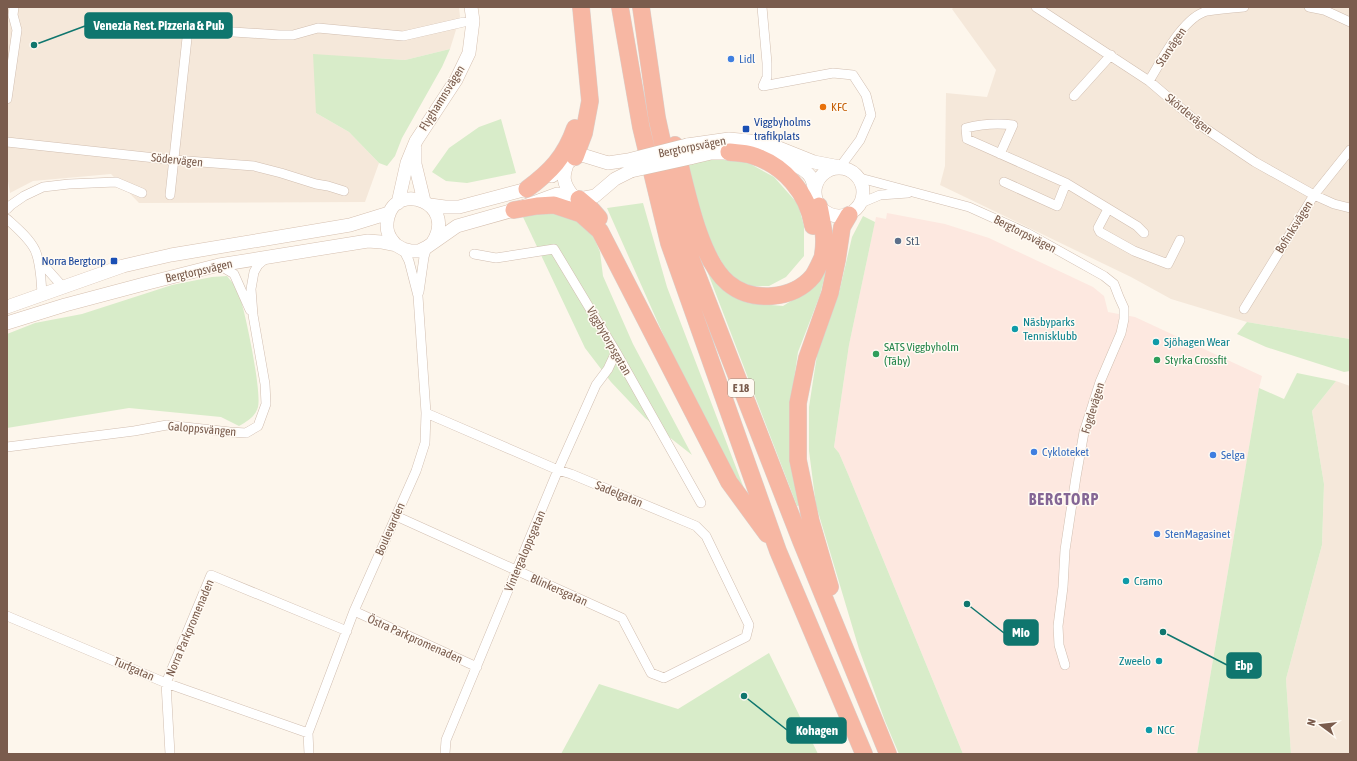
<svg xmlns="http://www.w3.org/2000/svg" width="1357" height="761" viewBox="0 0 1357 761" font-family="'Asap Condensed',sans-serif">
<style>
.residential{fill:#f5e8da}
.commercial{fill:#fde8e0}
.green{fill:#d8ecc9}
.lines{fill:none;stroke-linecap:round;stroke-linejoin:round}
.street-casing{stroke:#d1beb0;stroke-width:10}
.secondary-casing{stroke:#d6c0b0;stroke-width:14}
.highway-casing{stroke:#dad1cd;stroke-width:18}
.street{stroke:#fff;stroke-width:9}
.secondary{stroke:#fff;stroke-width:13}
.highway{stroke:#f7b7a3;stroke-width:17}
.secondary-bridge-casing{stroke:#d6c0b0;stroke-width:14;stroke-linecap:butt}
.secondary-bridge{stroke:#fff;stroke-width:13}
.shop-dot{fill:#3f7fe0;stroke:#fffaf3;stroke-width:1.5}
.food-dot{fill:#e8710a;stroke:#fffaf3;stroke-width:1.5}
.transit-dot{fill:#1a4fb4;stroke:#fffaf3;stroke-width:1.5}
.service-dot{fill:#5c6f8a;stroke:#fffaf3;stroke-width:1.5}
.culture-dot{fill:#0f9aa8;stroke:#fffaf3;stroke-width:1.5}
.leisure-dot{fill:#2e9e5b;stroke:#fffaf3;stroke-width:1.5}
.labels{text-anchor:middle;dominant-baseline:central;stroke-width:3;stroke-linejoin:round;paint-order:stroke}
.shield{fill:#fffaf3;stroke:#a28b7f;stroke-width:1}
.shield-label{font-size:11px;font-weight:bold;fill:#7a5c4d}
.street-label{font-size:12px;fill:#7a5c4d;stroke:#fffaf3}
.shop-label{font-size:12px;fill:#366cbe;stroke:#fffaf3;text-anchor:start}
.food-label{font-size:12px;fill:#c56008;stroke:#fffaf3;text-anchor:start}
.transit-label{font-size:12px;fill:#164399;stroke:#fffaf3;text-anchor:start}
.service-label{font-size:12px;fill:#4e5e75;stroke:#fffaf3;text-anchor:start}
.culture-label{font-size:12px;fill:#0d838f;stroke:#fffaf3;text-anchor:start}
.leisure-label{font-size:12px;fill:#27864d;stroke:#fffaf3;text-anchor:start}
.district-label{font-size:16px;font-weight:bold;letter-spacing:1px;fill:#846695;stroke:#fffaf3}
.leader{fill:none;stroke:#0f766e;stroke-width:1.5}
.callout-dot{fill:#0f766e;stroke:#fffaf3;stroke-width:1.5}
.callout{fill:#0f766e;stroke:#0f766e;stroke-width:1.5}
.callout-label{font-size:13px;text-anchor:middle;font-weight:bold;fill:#fff}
</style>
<rect width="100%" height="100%" fill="#fdf6ec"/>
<path class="residential" d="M7,7H459L460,17L450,49L405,60L376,58L316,113L349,132L379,163L365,202L139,203L111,174L33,181L10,193L7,175Z
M954,7H1350V339L1247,322L1171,299L1131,277L940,185L945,166L946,93L987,97L996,70L952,9Z
M1336,381L1350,386V754H1291L1286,679L1322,545L1324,484L1312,411Z"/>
<path class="commercial" d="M887,213L945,224L989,238L1093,287L1104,296L1108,312L1135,317L1262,376L1259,388L1197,754H963L848,474L839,453L834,447L849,345L876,217L886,219Z"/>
<path class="green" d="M450,49L442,67L402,138L395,156L387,166L379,163L349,132L316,113L313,54L405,60Z
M501,119L516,173L467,183L446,181L432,172L449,148L479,127Z
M720,158L745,161L774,177L798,204L804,226V256L786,277L769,286H751L735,279L728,273L707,236L684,165Z
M643,203L667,287L745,491L703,424L607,208Z
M539,211L557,212L577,219L593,235L600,252L603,276L633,344L692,455L645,418L611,382L585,348L523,217Z
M863,216L875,222L849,345L834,447L839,453L848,474L963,754H899L885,721L859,649L816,505L809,451V407L817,355L839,293L852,237Z
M698,247L734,295L747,303L783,306L812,288L827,267L820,295L798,352L790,407L800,505L797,506Z
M227,276C230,280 234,284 237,288C244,304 262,391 258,407C255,417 248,421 239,426L221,417L129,408L7,428V334L35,323L82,314L172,285L212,277Z
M1247,322L1350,339V371L1344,372L1266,347L1237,334Z
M1297,373L1336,381L1312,411L1324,484L1322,545L1286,679L1291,754H1197L1259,388L1284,399Z
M769,653L818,754H561L599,684L678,709Z"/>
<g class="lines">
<g class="street-casing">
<path id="street" d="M762,7L767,63V77L763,86L833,73L853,75L866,95L871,115L860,140L840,167
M1036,7L1149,81L1203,127L1255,162L1314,195L1334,204L1350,208
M1309,7L1324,10L1350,22
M100,20L188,29L279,35H293L318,28L403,36L464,22
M1149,81C1162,60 1183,17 1207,11C1219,9 1231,8 1244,7
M1074,96L1111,55
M7,99L17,30L13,15L14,7
M7,142L174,160L254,166L281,173L316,184L328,186L344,191
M1000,154L1013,125C997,123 982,124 966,128L967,139L1066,183L1137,226L1144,233
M860,178L969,207L1027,233L1104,276L1114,284L1119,297L1124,308V319L1121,333L1100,382L1084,432L1076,477L1065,550L1063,587L1058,626L1059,645L1065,665
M1004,182L1057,206L1066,183
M170,195L188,29
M861,203L880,195L908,193
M7,209L11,205L24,196L43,187L69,184L116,182L142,193
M1108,209L1098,228L1100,232L1134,251L1168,264L1180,240
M7,219C17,228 29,238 35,250C41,263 41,281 42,294
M474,254L496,258L554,249L616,352L701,503
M38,259L63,287
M219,265L234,274L250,310
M419,292L424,257L427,247
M1244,309L1314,195L1350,150
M7,447L134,431L167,425L230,432L246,433L258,426L266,404L265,384L253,315L251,289L254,272L258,265L266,258
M396,516L622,618L651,673L664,678L746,637L749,625L706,536L696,526L571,474L558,470L426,413
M354,611L477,667
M7,616L166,683L308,733
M170,754L166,683L211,575L347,631
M309,754L308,733L354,611L416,471L425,443L426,413L418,296L409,261L403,249
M445,754L446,740L558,470L596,385L608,369L616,352"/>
</g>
<g class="secondary-casing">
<path id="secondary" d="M687,145L729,139L750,141L774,146L814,162L840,167
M415,149V164L424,201
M767,156C781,161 801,164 810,176C813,180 814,187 815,192
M690,158L711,153H738
M568,162C562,177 563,183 572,195
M815 192a24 24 0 1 1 48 0a24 24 0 1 1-48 0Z
M552,176L575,157L582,155L608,163L628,160
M398,203L407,163L416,141L456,80L469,53L473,21L471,7
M430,205L445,207H459L527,189L535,185
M396,245C388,237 385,229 388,217C397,181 457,203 433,242
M7,307L123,266L171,255L350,225L389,213
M7,323L65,305L144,284L219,265L368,241L381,242L396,245L403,249L411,251H419L427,247L457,226L514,210L557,194L572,195L579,199L595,196L615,179L631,171"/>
</g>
<g class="highway-casing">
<path id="highway" d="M620,7L641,127L669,243L778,551L864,754
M641,7L657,118L684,241L801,541L888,754
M675,145C685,182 698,258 728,283C752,303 793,300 813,276C815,273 817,269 819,265C820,262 823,258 823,254C826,237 822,222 819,206
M729,152C736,153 744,153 751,155C784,165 808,193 813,226
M575,157L584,133L590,101L581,7
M527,189C550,172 565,157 575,128
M579,199L592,210L599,218
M514,210L537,206L554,205L581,214L600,231L729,482L767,534
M830,587L811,522L798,460V403L807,358L830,293L837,260L842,227L849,215"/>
</g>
<use href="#street" class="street"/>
<use href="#secondary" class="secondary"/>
<use href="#highway" class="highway"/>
<g class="secondary-bridge-casing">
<path id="secondary-bridge" d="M628,160L687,145
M631,171L690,158"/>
</g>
<use href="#secondary-bridge" class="secondary-bridge"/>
</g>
<g class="shop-dot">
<circle cx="731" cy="59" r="4"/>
<circle cx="1034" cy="452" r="4"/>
<circle cx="1213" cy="455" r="4"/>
<circle cx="1157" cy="534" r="4"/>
</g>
<circle class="food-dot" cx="823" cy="107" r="4"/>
<g class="transit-dot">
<rect x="742" y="125" width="8" height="8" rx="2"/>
<rect x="110" y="257" width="8" height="8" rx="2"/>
</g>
<circle class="service-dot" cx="898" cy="241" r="4"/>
<g class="culture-dot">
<circle cx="1015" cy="329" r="4"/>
<circle cx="1156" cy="342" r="4"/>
<circle cx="1126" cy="581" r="4"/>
<circle cx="1159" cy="661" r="4"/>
<circle cx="1149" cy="730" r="4"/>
</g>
<g class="leisure-dot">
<circle cx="876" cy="354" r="4"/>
<circle cx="1157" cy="360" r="4"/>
</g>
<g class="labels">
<rect class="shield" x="728" y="379" width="26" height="18" rx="3"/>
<g class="shield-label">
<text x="741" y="388">E 18</text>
</g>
<g class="street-label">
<text transform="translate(1171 47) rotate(-56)">Starvägen</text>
<text transform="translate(442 98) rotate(-58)">Flyghamnsvägen</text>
<text transform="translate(1189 114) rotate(39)">Skördevägen</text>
<text transform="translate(692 147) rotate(-11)">Bergtorpsvägen</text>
<text transform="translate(177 160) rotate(6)">Södervägen</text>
<text transform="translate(1294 227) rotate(-58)">Bofinksvägen</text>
<text transform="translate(1025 234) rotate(27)">Bergtorpsvägen</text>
<text transform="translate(199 271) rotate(-13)">Bergtorpsvägen</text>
<text transform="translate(609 341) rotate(60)">Viggbytorpsgatan</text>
<text transform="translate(1093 408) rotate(-73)">Fogdevägen</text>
<text transform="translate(202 429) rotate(5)">Galoppsvängen</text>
<text transform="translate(619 494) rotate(22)">Sadelgatan</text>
<text transform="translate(390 529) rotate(-66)">Boulevarden</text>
<text transform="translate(525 551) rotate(-67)">Vintergaloppsgatan</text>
<text transform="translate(559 590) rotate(24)">Blinkersgatan</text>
<text transform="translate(190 628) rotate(-67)">Norra Parkpromenaden</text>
<text transform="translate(415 639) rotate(24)">Östra Parkpromenaden</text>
<text transform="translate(134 669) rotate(23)">Turfgatan</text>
</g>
<g class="shop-label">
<text x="739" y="59">Lidl</text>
<text x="1042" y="452">Cykloteket</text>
<text x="1221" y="455">Selga</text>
<text x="1165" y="534">StenMagasinet</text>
</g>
<g class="food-label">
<text x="831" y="107">KFC</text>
</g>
<g class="transit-label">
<text x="754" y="122">Viggbyholms<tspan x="754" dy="14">trafikplats</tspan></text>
<text x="106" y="261" text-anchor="end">Norra Bergtorp</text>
</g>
<g class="service-label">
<text x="906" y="241">St1</text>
</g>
<g class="culture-label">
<text x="1023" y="322">Näsbyparks<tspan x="1023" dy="14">Tennisklubb</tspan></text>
<text x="1164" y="342">Sjöhagen Wear</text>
<text x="1134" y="581">Cramo</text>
<text x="1151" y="661" text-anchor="end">Zweelo</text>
<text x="1157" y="730">NCC</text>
</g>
<g class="leisure-label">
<text x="884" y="347">SATS Viggbyholm<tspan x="884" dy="14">(Täby)</tspan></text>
<text x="1165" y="360">Styrka Crossfit</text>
</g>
<g class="district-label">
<text x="1064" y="499">BERGTORP</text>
</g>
</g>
<path class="leader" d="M34 45L85 26M967 604L1004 633M1163 632L1227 665M744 696L787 730"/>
<g class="callout-dot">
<circle cx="34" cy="45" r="4"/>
<circle cx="967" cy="604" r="4"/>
<circle cx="1163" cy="632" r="4"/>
<circle cx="744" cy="696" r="4"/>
</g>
<g class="callout">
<rect x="85" y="13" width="147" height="25" rx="4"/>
<rect x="1004" y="620" width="34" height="25" rx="4"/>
<rect x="1227" y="653" width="34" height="25" rx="4"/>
<rect x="787" y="718" width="59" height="25" rx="4"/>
</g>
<g class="callout-label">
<text x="159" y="30">Venezia Rest. Pizzeria &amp; Pub</text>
<text x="1021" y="637">Mio</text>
<text x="1244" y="670">Ebp</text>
<text x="817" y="735">Kohagen</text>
</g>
<rect width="1357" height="761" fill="none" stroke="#7a5c4d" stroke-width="16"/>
<g transform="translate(1321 725) rotate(285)" stroke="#fffaf3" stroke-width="3" paint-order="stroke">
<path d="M0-3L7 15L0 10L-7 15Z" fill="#7a5c4d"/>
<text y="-6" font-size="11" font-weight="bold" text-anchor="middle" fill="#7a5c4d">N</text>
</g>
</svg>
